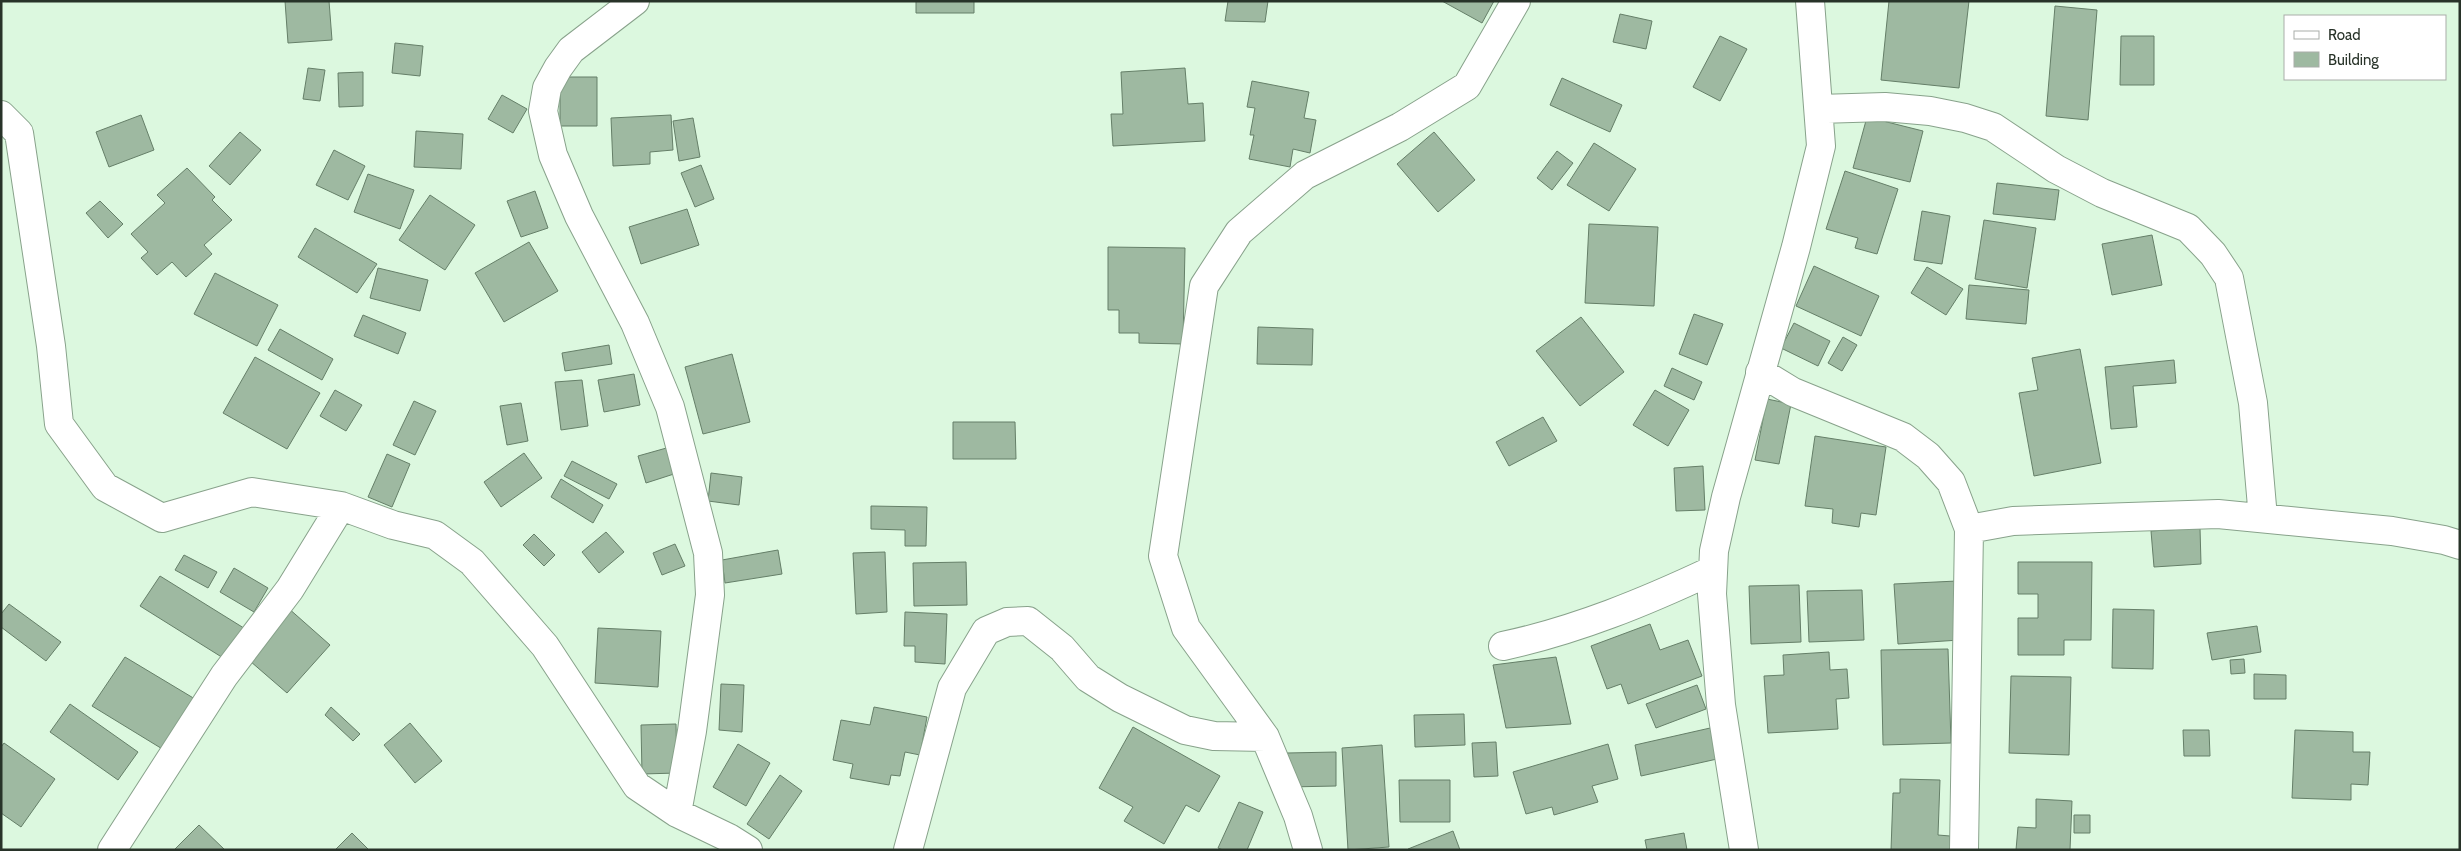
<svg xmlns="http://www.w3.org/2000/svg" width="2461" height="851" viewBox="0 0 2461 851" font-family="Cabin,sans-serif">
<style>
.building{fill:#9eb9a1;stroke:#657f68}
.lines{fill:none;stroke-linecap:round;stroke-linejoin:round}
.street-casing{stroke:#88a28b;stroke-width:30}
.street{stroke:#fff;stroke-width:28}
</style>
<rect width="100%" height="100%" fill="#dcf8df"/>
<path class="building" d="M285,1H329L332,40L288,43Z
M916,1H974V13H916Z
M1228,1H1268L1265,22L1225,21Z
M1442,1H1494L1482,23Z
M1889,1H1969L1959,88L1881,80Z
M2055,6L2097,10L2088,120L2046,116Z
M1620,14L1652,21L1646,49L1613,42Z
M1720,36L1747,49L1720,101L1693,87Z
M2121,36H2154V85H2120Z
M395,43L423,46L420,76L392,73Z
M308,68L325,70L320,101L303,99Z
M1185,68L1188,104L1203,103L1205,141L1113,146L1111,114H1123L1121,72Z
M363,72V106L339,107L338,73Z
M560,77H597V126H560Z
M1562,78L1622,105L1610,132L1550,105Z
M1252,81L1309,92L1304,118L1316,120L1310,153L1293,149L1290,167L1249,159L1254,135H1250L1255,108L1247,107Z
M502,95L527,109L513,133L488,119Z
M141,115L154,150L109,167L96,132Z
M671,115L673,150L650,152V164L613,166L611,118Z
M1867,117L1923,131L1910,182L1853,168Z
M693,118L700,157L679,161L673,121Z
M416,131L463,134L461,169L414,167Z
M240,132L261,150L230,185L209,166Z
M1434,132L1475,180L1438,212L1397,164Z
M1594,143L1636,169L1609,211L1567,185Z
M334,150L365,166L348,200L316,185Z
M1557,151L1573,163L1552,190L1537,178Z
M701,165L714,199L695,207L681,173Z
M187,168L215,197L212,200L232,220L204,245L212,254L186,277L172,262L157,275L141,258L148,252L131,234L165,203L157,195Z
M1845,171L1898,189L1877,254L1855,248L1858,238L1826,229Z
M368,174L414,190L400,229L354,212Z
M1997,183L2059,190L2055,220L1993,214Z
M535,191L548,228L521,237L507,201Z
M430,195L475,225L445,270L399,240Z
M100,201L123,224L108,238L86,213Z
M687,209L699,245L641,264L629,227Z
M1922,211L1950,216L1942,264L1914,260Z
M1984,220L2036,228L2027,288L1975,279Z
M1589,224L1658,227L1654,306L1585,303Z
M315,228L377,264L357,293L298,257Z
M2152,235L2162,285L2112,295L2102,244Z
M529,242L558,291L504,322L475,273Z
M1108,247L1185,248L1183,344L1139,343V333H1119V310H1108Z
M1814,266L1879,296L1861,336L1796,306Z
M1927,267L1963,289L1946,315L1911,293Z
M378,268L428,280L420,311L370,298Z
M215,273L278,305L257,346L194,314Z
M1969,285L2029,290L2026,324L1966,319Z
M1694,314L1723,324L1707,365L1679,354Z
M363,315L406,333L398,354L354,336Z
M1581,317L1624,372L1580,406L1536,351Z
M1794,323L1830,341L1818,366L1781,348Z
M1258,327L1313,329L1312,365L1257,364Z
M280,329L333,359L322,380L268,350Z
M1843,337L1857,345L1842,371L1828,363Z
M609,345L612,364L565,371L562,353Z
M2080,349L2101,463L2034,476L2019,393L2038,390L2032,358Z
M732,354L750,422L703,434L685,367Z
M255,357L320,393L287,449L223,413Z
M2174,360L2176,383L2133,386L2137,427L2111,429L2105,367Z
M1672,368L1702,382L1694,400L1664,386Z
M634,374L640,405L604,412L598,380Z
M582,380L588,426L561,430L555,382Z
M335,390L362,405L346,431L320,416Z
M1655,390L1689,410L1668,446L1633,425Z
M1767,399L1791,404L1779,464L1755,460Z
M414,401L436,411L415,455L393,445Z
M521,403L528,441L507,445L500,406Z
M1543,417L1557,441L1509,466L1496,442Z
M953,422H1015L1016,459H953Z
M1815,436L1886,447L1876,515L1861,513L1859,527L1832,523L1833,509L1805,506Z
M670,447L677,473L646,483L638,456Z
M524,453L542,478L501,507L484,482Z
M387,454L410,464L392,507L368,497Z
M572,461L617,484L609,499L564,476Z
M1703,466L1705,510L1676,511L1674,468Z
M711,473L742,477L739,505L708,501Z
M561,479L603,505L593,523L551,497Z
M871,506L927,507L926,546H905V530L871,529Z
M2200,528L2201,564L2154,567L2151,531Z
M606,532L624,552L599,573L582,552Z
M534,534L555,555L544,566L523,545Z
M675,544L685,566L662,575L653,553Z
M778,550L782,574L725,583L722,560Z
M885,552L887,612L856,614L853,553Z
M184,555L217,572L208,588L175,570Z
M966,562L967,605L914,606L913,563Z
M2018,562H2092L2091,640H2064V655H2018V618H2038V594H2018Z
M234,568L268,588L254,612L220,592Z
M160,576L247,630L228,661L140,606Z
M1957,581L1960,640L1898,644L1894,584Z
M1799,585L1801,642L1751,644L1749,586Z
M1862,590L1864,640L1809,642L1807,591Z
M9,604L61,642L46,661L1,627V614Z
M287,607L330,645L287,693L243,655Z
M2113,609L2154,610L2153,669L2112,668Z
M905,612L947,614L945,664L915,662V646H904Z
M1650,624L1660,650L1688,640L1702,676L1628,704L1621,684L1607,689L1591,646Z
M2257,626L2261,652L2212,660L2207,633Z
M598,628L661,631L658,687L595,683Z
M1948,649L1951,743L1883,745L1881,650Z
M1829,652L1830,670L1847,669L1849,698L1836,699L1838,729L1768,733L1764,676L1784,675L1783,655Z
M125,657L195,699L164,750L92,706Z
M1556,657L1571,724L1506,728L1493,665Z
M2244,659L2245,673L2231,674L2230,660Z
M2254,674L2286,675V699H2254Z
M2011,676L2071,677L2069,755L2009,753Z
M721,684L744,685L742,732L719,730Z
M1697,685L1706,709L1656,728L1646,704Z
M70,704L138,752L118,780L50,732Z
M331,707L360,734L353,741L325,715Z
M874,707L927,717L920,755L905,752L900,776L891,775L889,785L850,778L853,764L833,760L841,720L870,725Z
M1464,714L1465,745L1415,747L1414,715Z
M410,723L442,761L415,783L384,745Z
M676,724L677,773L642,774L641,725Z
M1719,726L1726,757L1641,776L1635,745Z
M1133,727L1220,776L1199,812L1186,805L1164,844L1124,821L1133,807L1099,788Z
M2183,730H2209L2210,756H2184Z
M2295,730L2353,732V752H2370L2368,785L2351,784V800L2292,798Z
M1496,742L1498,776L1474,777L1472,743Z
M4,743L55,779L21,827L1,813V747Z
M738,744L770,763L746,806L713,787Z
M1608,744L1618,779L1592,786L1598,802L1554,815L1552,807L1526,814L1513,772Z
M1382,745L1389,847L1348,850L1342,748Z
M1336,752V786L1288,787L1287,753Z
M780,775L802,791L769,839L747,824Z
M1900,779L1940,780L1938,835L1950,836V850H1891L1893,793H1900Z
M1399,780H1450V822H1400Z
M2036,799L2072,801L2070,850H2016L2018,827L2036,828Z
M1239,802L1263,812L1247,850H1223L1218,848Z
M2074,815H2090V833H2074Z
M199,825L225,850H174Z
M1453,831L1460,850H1408V849Z
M352,833L369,850H335Z
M1684,833L1687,850H1647L1645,840Z"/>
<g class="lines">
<g class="street-casing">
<path id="street" d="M635,1L571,50L558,68L547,88L543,111L553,155L579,216L635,323L670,407L708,553L710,595L692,731L677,813
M1819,109L1885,107L1930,111L1965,118L1993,127L2056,169L2102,193L2188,228L2213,254L2229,278L2253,403L2263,518
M1,115L19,133L51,346L59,424L105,487L162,518L252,492L341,506L393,525L435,535L472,562L545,646L637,786L677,813L729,838L748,850
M1760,372L1793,392L1903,437L1928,456L1951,482L1969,529L1964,850
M1969,529L2013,521L2218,514L2392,531L2444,540L2460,545
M1503,646C1577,630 1645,602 1713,570
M112,850L224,676L290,589L341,506
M908,850L952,688L986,631L1007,622L1028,621L1062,648L1088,678L1120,698L1185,730L1214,736L1265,737
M1308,850L1298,816L1265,737L1186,628L1163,556L1204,286L1239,232L1305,175L1400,127L1467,86L1516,1
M1744,850L1721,705L1712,594L1714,551L1726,497L1796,247L1821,146L1810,1"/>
</g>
<use href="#street" class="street"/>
</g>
<rect width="2461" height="851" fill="none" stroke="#283329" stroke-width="5"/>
<rect x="2284" y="15" width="162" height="65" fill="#ffffff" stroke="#a9ada9"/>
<rect x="2294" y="31" width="25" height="8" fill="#ffffff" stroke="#a9ada9"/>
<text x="2328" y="40" font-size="15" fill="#283329">Road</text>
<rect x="2294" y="52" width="25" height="15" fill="#9eb9a1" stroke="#a9ada9"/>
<text x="2328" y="65" font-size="15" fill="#283329">Building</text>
</svg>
